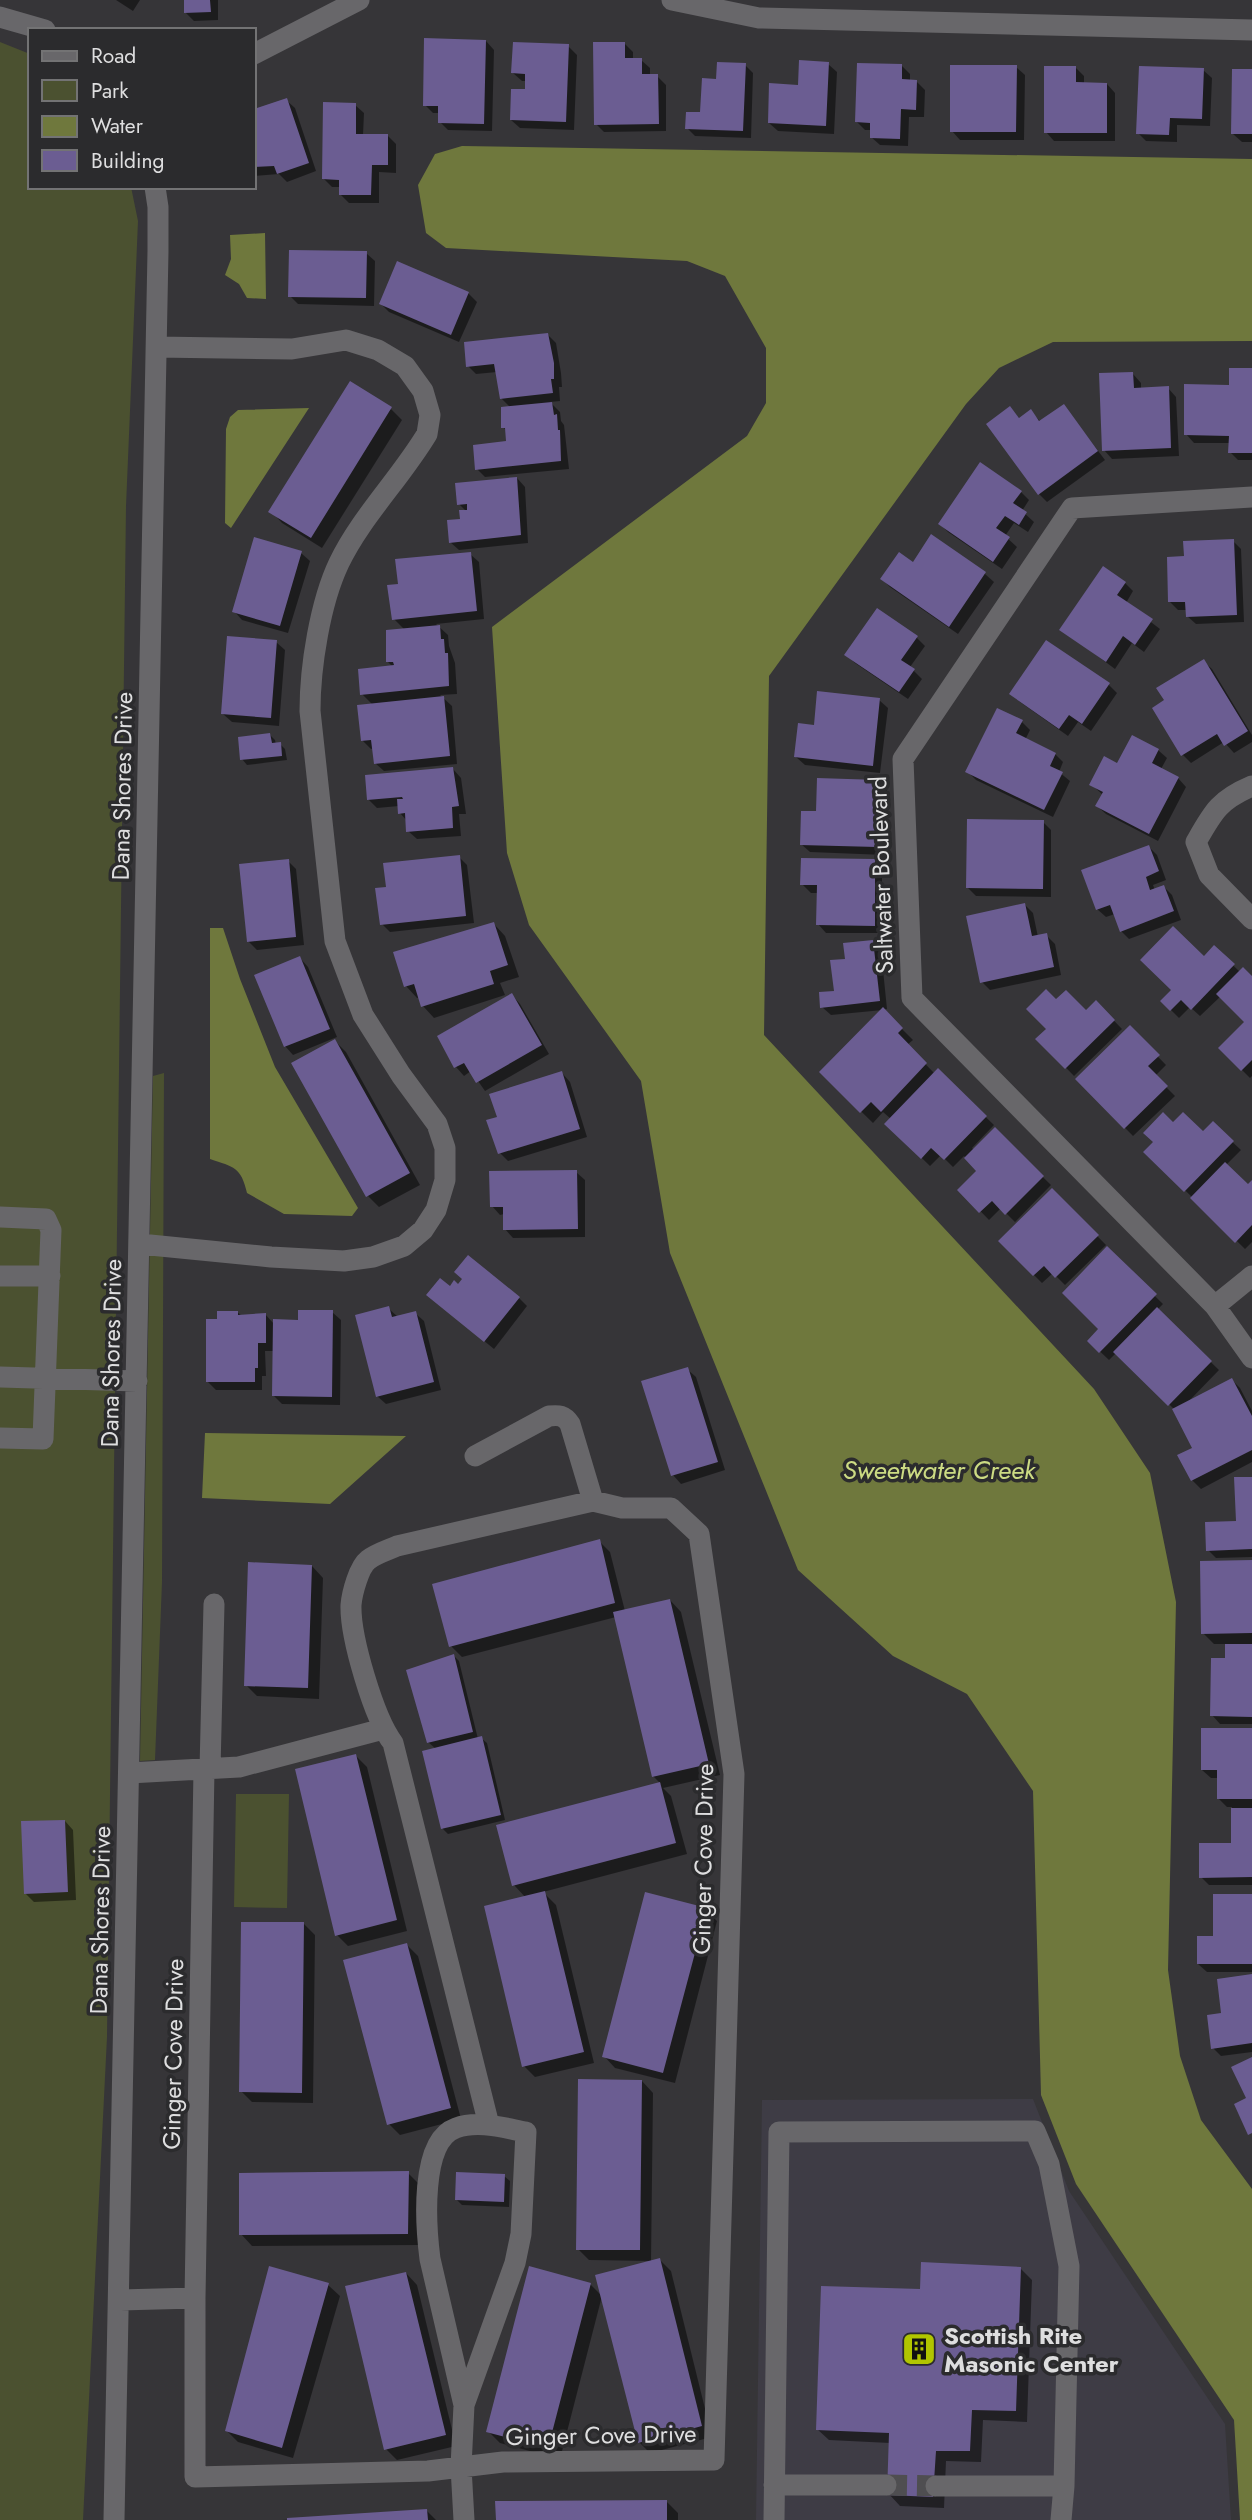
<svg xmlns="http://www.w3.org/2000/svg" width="1252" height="2520" viewBox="0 0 1252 2520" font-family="Jost,sans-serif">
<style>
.built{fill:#3e3c45}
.green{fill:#4b5130}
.water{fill:#6f783d}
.shadow{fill:#0007}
.building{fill:#6b5d92}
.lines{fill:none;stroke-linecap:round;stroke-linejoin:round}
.minor-tunnel{stroke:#4f4e51;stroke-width:21;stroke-dasharray:21 10;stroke-linecap:butt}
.minor{stroke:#68676a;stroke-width:21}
.labels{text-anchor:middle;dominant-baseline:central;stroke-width:7;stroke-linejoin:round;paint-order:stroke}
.street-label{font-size:24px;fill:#dededf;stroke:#2b2b2d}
.poi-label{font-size:24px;font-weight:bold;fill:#dededf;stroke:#2b2b2d;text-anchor:start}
.water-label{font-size:26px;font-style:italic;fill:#ccdb83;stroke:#2b2b2d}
</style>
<rect width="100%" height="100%" fill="#363538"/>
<path class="built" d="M1033,2099L1069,2191L1225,2424L1231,2520H756L762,2100Z"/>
<path class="green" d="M0,42L30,54V187H131L138,221L126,506L107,2037L83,2520H0Z
M164,1073L162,1582L155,1760L140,1761L153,1076Z
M236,1794H289L287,1908L234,1907Z"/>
<path class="water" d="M462,146L1252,159V341L1053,342L999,368L966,404L769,676L764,1035L1094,1389L1150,1473L1176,1602L1168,1970L1180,2056L1201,2120L1252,2189V2520H1240L1234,2420L1076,2184L1041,2095L1033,1791L967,1694L893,1656L798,1570L670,1253L641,1081L529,925L507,853L492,627L747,436L766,403V348L725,276L687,261L446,248L426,233L418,185L435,154Z
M265,233L266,299L247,298L239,284L225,275L231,259L230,235Z
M309,408L231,528L225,523L226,429L230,417L238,410Z
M210,928H223L240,979L275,1067L358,1208L352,1216L284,1214L247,1193C241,1167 234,1167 210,1159Z
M205,1433L406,1436L330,1504L202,1498Z"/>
<path class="shadow" d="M116,0H140L133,11Z
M185,0H218V20L194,21L185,12Z
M486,41L494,50L492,131L448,130L440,122V113H433L425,105Z
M624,43L633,52V60H641L650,68V76H657L666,85V131L604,132L596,124Z
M568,46L577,55L574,130L520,128L511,120L527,91V81H522L513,73Z
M828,64L837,72L834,134L778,131L769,123Z
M745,65L753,73L751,138L695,136L687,128L702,114L718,81Z
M902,66L910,74V81H916L925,90L924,117H909L908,146L880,145L871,137L872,130H865L857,122Z
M1016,67L1025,75L1024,140H960L952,131Z
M1075,67L1084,76V84H1107L1115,93V141H1054L1046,132Z
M1203,70L1212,78L1210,126L1177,125V142L1146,141L1138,133Z
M1252,71V142H1242L1233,134Z
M286,100L295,108L316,171L287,182L279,174L254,176V111Z
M355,105L364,113L363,135L388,136L396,144V173L379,172V203H349L340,194V187H332L324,179Z
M366,253L375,261L374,306L298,304L290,296Z
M468,293L477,302L459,342L389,312L381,304Z
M548,335L556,343L561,373L562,387H559L560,401L550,402L560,412L561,421L564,425L569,469L485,477L477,469L508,443L507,431L503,427L511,408L501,398L497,372L476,374L468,366Z
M1252,370V460H1238L1230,452V443H1194L1186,434L1231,387Z
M1133,374L1141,383V389L1168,388L1176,397L1179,456L1112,459L1104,450Z
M1064,406L1105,460L1047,502L1039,494L1010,408L1020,419L1031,412L1041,422Z
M391,409L402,420L322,548L282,523L271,511Z
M517,478L525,487L528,543L459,550L450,542L467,512L459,504Z
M1021,492L1029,500L1022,511L1034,522L1028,532L1014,523L1005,536L1017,547L1002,569L948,532L940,524Z
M932,537L985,574L994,582L958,634L890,587L882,579L913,564Z
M1233,541L1241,549L1244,622L1196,624L1187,616V610H1178L1170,602L1185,558Z
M301,553L310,561L288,633L242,620L234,611Z
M470,554L479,562L484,619L436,624L448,635L449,646L455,663L457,694L440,695L452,706L457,764L384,771L375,763L374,748L371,749L362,740L373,705L362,694L393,667L388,662L405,630L394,619L400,585Z
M1125,583L1133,591L1126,603L1160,629L1144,652L1132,643L1115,669L1061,629Z
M916,637L925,646L910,667L922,679L908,699L855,663L846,655Z
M276,642L285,650L279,726L232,722L223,714Z
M1203,661L1212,669L1252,735V742L1234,753L1224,742L1191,763L1183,755L1166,701Z
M1108,684L1117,693L1091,731L1078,722L1068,736L1020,702L1011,694Z
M879,700L888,708L880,773L805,765L796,757Z
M1022,722L1030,730L1025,740L1055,754L1063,762L1059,772L1070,781L1053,817L976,780L968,772Z
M270,735L275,740L276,745L280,744L285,749L287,760L247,765L242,759Z
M1158,750L1167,758L1161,769L1178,778L1186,787L1158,841L1106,814L1097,806L1103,795L1091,784L1118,766Z
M453,769L461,778L466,814H459L461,836L417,839L408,831L407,821L400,813L399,806L377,808L368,799Z
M879,782L887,790L885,855L810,852L801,844Z
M1043,822L1051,830V897L976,896L968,888Z
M1149,847L1157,855L1166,880L1153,885L1155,890L1164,887L1172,895L1181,920L1129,939L1121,931L1115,914L1106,917L1097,909Z
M459,857L467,865L474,923L390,932L382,924L388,889Z
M874,860L882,869V933H826L818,924V893H811L802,884Z
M288,861L296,869L304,945L257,950L248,941Z
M1025,905L1033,913L1038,937L1046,935L1055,944L1061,975L990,990L982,982Z
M494,924L505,936L519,977L500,983L505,995L434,1018L423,1006L420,997L417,998L406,986Z
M873,942L881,950L887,1009L883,1010L913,1040L907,1045L935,1074L938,1071L994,1125L972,1148L974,1150L995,1130L1051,1185L1015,1222L1001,1208L989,1220L960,1190L979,1171L964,1156L953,1167L941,1155L930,1166L887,1124L891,1119L883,1112L873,1123L821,1072L883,1010L831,1015L822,1007L835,992L847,960Z
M1214,947L1240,972L1252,979V1076L1250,1078L1220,1048L1247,1022L1221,996L1200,1016L1190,1007L1179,1018L1162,1001Z
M300,958L308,967L337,1037L293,1055L285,1046Z
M512,995L520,1004L549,1054L485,1091L471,1071L464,1076L456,1067Z
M1096,1002L1122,1029L1074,1076L1038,1039L1048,1029L1086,1012Z
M1130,1028L1166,1065L1155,1076L1175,1096L1133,1136L1077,1079Z
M335,1041L346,1052L420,1185L379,1207L368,1196L294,1063Z
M562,1073L570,1082L587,1137L508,1161L500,1153L499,1118Z
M1173,1124L1203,1134L1213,1124L1241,1150L1226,1165L1248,1187L1252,1182V1242L1245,1249L1146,1152Z
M576,1172L585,1180V1237L513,1238L505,1229L504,1214L500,1215L492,1206Z
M1052,1190L1106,1245L1065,1285L1053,1273L1042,1283L1000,1241Z
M1107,1249L1163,1304L1157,1310L1219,1370L1189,1401L1232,1380L1240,1388L1252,1411V1462L1201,1489L1192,1480L1195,1449L1174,1409L1116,1353L1109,1360L1089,1341L1101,1329Z
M459,1286L519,1298L527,1306L494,1349L428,1295Z
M388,1308L398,1317L415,1313L424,1321L441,1390L386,1404L377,1396Z
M237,1312L242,1316L265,1314L274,1324L300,1321L332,1312L341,1320L340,1405L282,1404L274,1396V1351H265L266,1376H262V1390H216L207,1381L219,1321Z
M687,1369L696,1377L725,1470L681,1484L673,1475Z
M1252,1478V1557L1216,1558L1208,1550L1238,1522Z
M599,1541L610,1552L625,1611L670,1600L681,1612L720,1775L663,1788L671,1796L687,1854L543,1892L556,1905L594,2063L535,2077L524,2066L526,1898L514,1885L498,1827L661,1784L653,1776L616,1617L462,1657L451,1646Z
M1252,1562V1724H1220L1212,1715L1227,1660V1644H1214L1203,1633Z
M312,1566L323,1578L319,1699L257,1696L246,1685Z
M454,1656L459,1661L478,1739L481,1738L487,1743L505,1820L448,1834L443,1829L436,1749L428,1742Z
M1252,1729V1885H1209L1201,1877L1233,1845L1232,1807H1227L1218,1798L1219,1778H1211L1202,1770Z
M356,1756L367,1767L407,1931L348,1946L337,1935Z
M65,1821L73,1830L76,1900L34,1902L25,1893Z
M1252,1896V1972H1207L1198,1964L1215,1938Z
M706,1910L717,1921L675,2083L615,2068L604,2056Z
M304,1924L315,1935L313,2103L252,2102L241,2091Z
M407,1945L418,1956L461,2119L400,2135L389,2124Z
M1252,1975V2052L1221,2056L1213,2048L1223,2014Z
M642,2081L653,2093L651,2262L660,2260L671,2271L712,2437L650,2453L639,2442L651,2261L589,2260L578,2249Z
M408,2173L420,2185L419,2245L252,2246L241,2234Z
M504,2176L510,2181L509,2207L462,2205L457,2200Z
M1020,2268L1032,2280L1027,2422L983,2420L981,2462L946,2461L944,2508L900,2506L889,2494L890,2443L829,2440L817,2429L922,2290Z
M530,2269L591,2285L602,2296L560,2459L500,2443L488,2431Z
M406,2273L417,2285L456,2446L397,2460L386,2449Z
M328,2285L340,2296L293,2458L238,2442L227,2431Z
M666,2501L678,2513V2520H497Z
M427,2511L436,2520H282Z"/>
<path class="building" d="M184,0H210L211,12L184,13Z
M424,38L486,40L484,124L438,123V106H423Z
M513,42L569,44L566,122L510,120L511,89H525V74L511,73Z
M593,42H625V58H642V74H658L659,124L594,125Z
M799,60L829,62L826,126L768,123L769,83L798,85Z
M717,62L746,63L743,131L685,129L686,112H700L702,78L716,79Z
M857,63L902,64V79L917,80L916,110L901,109L900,139L870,138V123L855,122Z
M950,65H1017L1016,132H950Z
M1044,66H1076V82L1107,83V133H1044Z
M1139,66L1204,68L1202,119L1170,118L1169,135L1136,134Z
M1232,69H1252V134H1231Z
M287,98L309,163L277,174L274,166L254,167V109Z
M323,102L356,103V134H388V165H372L371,195H339V180L322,179Z
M289,250L367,251L366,298L288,297Z
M397,261L469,292L451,335L379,304Z
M548,333L554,363V379H551L553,393L500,399L494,364L466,367L464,342Z
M1229,368H1252V453H1228L1229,436L1184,435V384L1229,385Z
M1133,372L1134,388L1169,386L1171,448L1102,451L1099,373Z
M350,381L392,407L311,538L268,512Z
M552,402L554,415L557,414L558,430H560L561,461L475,470L473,445L506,441L505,428H501V407Z
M1064,404L1098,451L1038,495L986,424L1010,406L1019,418L1031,409L1039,421Z
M980,462L1022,491L1013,503L1027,512L1019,525L1005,516L996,528L1010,537L993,562L938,524Z
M517,477L521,535L449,543L447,520L460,519L459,510H467V504L457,505L455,483Z
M931,534L986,572L949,627L880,579L899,552L913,562Z
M254,537L302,551L280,626L232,612Z
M1234,539L1237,615L1186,617L1185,602H1168L1167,557L1184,556L1183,541Z
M471,552L477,611L392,620L387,585L398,584L395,559Z
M1103,566L1126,582L1117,595L1153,619L1135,645L1123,636L1106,662L1059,630Z
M877,608L918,636L901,660L915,669L899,692L844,655Z
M440,625L441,639H444L445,653H448L449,686L360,695L358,669L394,665L393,662H386V630Z
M227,636L277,640L271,718L221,714Z
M1046,640L1110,683L1082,724L1069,715L1059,729L1009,694Z
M1204,659L1248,731L1224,746L1217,734L1181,756L1152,708L1164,700L1156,688Z
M817,691L880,698L873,766L794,757L798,723L814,725Z
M444,696L450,756L374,764L371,740L361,741L357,705Z
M997,708L1023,720L1016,733L1056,753L1050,766L1063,772L1044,810L965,772Z
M270,733L272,743L281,742L282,756L240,760L238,737Z
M1132,735L1159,749L1152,763L1179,777L1149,834L1095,806L1103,792L1089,785L1104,756L1117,763Z
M453,767L459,806L452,807L453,828L406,832L405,813L398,814L397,799H403L402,797L367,800L365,775Z
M817,778L879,780L877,847L800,845L801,811H816Z
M967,819L1044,820L1043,889L966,888Z
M1149,845L1159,871L1146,877L1150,890L1164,885L1174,911L1120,932L1110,905L1096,910L1081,870Z
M460,855L466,916L380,925L375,888L386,887L383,863Z
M801,858L875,859V926L816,925L817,885H800Z
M289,859L296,937L247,942L239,864Z
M1025,903L1032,936L1047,933L1054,967L980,983L966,916Z
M494,922L508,965L490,971L494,984L421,1007L414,984L404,987L393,952Z
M1173,926L1204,956L1214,945L1235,964L1191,1010L1181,1000L1170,1011L1160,1001L1171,990L1140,960Z
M873,940L880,1001L820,1008L819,992L834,991L830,960L845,959L843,943Z
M300,956L330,1029L284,1047L254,975Z
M1243,967L1252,976V1060L1241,1071L1218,1048L1244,1022L1216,994Z
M1046,989L1056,999L1066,990L1086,1010L1096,1000L1115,1020L1065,1069L1035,1039L1046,1029L1026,1009Z
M512,993L542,1045L476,1083L464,1063L454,1068L437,1036Z
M883,1007L903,1028L898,1033L927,1063L881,1112L871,1102L860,1113L819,1072Z
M1130,1025L1160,1055L1148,1066L1168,1086L1124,1129L1075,1079Z
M335,1039L410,1173L366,1197L291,1063Z
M938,1068L987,1116L944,1160L931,1148L921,1159L884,1124Z
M562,1071L580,1129L498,1154L486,1120L497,1117L489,1094Z
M1163,1112L1173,1122L1183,1112L1203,1131L1213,1121L1234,1141L1184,1192L1143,1152L1153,1142L1143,1133Z
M995,1127L1044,1176L1005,1215L992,1201L979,1213L957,1190L976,1171L964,1158Z
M1225,1162L1248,1184L1252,1180V1225L1235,1243L1190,1198Z
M577,1170L578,1229L503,1230V1207H490L489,1171Z
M1052,1188L1099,1235L1055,1278L1044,1266L1033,1276L998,1241Z
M1107,1246L1157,1294L1099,1353L1087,1341L1098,1329L1062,1293Z
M468,1255L520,1297L484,1342L426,1295L440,1278L450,1286L454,1280L458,1284L462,1279L454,1272Z
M389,1306L392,1317L416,1311L434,1382L376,1397L355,1315Z
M1157,1307L1212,1361L1168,1406L1113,1352Z
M298,1310H333L332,1397L272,1396L273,1319L298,1320Z
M217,1311H238V1315L266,1313V1343H258V1368H255V1382H206V1319H217Z
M688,1367L718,1462L671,1476L641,1381Z
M1232,1378L1252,1416V1450L1191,1481L1177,1455L1192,1448L1172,1409Z
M1234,1477H1252V1549L1206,1551L1205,1522L1236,1521Z
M600,1539L615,1603L449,1647L432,1584Z
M1252,1560V1633L1201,1634L1200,1561Z
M248,1562L312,1565L308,1688L244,1686Z
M670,1599L709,1764L652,1777L613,1612Z
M1225,1644H1252V1717L1210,1716L1211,1658H1225Z
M454,1654L473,1732L427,1743L406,1670Z
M1201,1728H1252V1799H1217V1770H1201Z
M482,1736L501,1815L441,1829L422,1751Z
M356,1754L397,1920L335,1936L295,1769Z
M660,1782L676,1843L512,1886L496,1825Z
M1231,1808H1252V1877L1199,1878V1843H1231Z
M65,1820L68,1892L24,1894L21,1821Z
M545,1891L584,2052L522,2067L484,1906Z
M645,1892L707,1908L663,2073L602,2057Z
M1213,1894H1252V1964H1197V1936H1213Z
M241,1922H304L302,2093L239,2092Z
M407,1943L451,2108L387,2125L343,1960Z
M1252,1974V2043L1211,2049L1207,2015L1221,2013L1217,1979Z
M1252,2057V2133L1248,2135L1234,2104L1246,2098L1231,2067Z
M578,2079L642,2080L640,2250H576Z
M409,2171L408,2234L239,2235V2173Z
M456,2172L505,2174L504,2202L455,2200Z
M660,2258L702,2426L638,2443L595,2275Z
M921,2262L1021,2267L1016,2411L972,2410L970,2451H936L933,2497L887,2495L889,2433L816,2430L821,2286L920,2289Z
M269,2266L329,2283L282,2448L225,2431Z
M529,2266L591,2283L548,2448L486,2432Z
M406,2272L446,2435L384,2450L345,2286Z
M667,2500V2520H496L495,2501Z
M427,2509L428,2520H287V2518Z"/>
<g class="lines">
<path class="minor-tunnel" d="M886,2485L936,2486"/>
<path class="minor" d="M672,0L759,18L1252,30
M0,17L45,30
M254,54L359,0
M1252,497L1072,508L903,759L912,998L1215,1306L1252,1358
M1252,786C1219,800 1213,812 1196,842L1209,875L1252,919
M0,1217L46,1219L51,1230L43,1439L0,1438
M140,1244L271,1257L344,1261L373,1257L404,1246L423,1230L436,1210L445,1180V1148L437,1124L401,1075L363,1015L335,941L310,711C310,667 320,603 339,563C361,517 400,479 427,434L430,415L423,391L405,366L378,350L346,340L292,349L157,347
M0,1276H50
M1215,1306L1252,1276
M0,1377L137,1381
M475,1456L549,1416C559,1415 564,1415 570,1424L593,1501
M204,1769L195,2298V2477L428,2471L503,2462L714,2460L734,1774L699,1534L671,1508H622L593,1501L397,1546C388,1550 375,1554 368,1560C359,1567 352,1593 351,1605C350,1637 374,1718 393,1743L489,2125
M210,1769L214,1604
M129,1773L239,1767L383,1729
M120,2300L195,2298
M774,2485H886
M936,2486H1064
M114,2520L158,251V207L155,187
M464,2520L461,2467L464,2405L515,2263L521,2234L526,2132C504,2128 478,2120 456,2128C419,2141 426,2228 430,2259L464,2405
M774,2520L779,2132L1035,2131L1049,2164L1069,2266L1064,2486L1061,2520"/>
</g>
<defs>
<g id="building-square" transform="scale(1.75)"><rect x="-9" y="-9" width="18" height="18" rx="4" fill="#b1c500" stroke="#2b2b2d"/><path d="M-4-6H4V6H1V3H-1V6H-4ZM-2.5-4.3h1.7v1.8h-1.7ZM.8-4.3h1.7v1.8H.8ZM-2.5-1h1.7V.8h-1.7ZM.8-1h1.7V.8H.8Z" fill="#111"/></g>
</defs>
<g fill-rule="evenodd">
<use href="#building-square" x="919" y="2349"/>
</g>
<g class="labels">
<g class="street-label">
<text transform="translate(122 786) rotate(-89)">Dana Shores Drive</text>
<text transform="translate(881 875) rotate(-92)">Saltwater Boulevard</text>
<text transform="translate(111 1353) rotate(-89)">Dana Shores Drive</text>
<text transform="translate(703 1859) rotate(-89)">Ginger Cove Drive</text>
<text transform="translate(100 1920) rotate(-89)">Dana Shores Drive</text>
<text transform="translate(173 2054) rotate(-89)">Ginger Cove Drive</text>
<text transform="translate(601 2435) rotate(-1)">Ginger Cove Drive</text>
</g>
<g class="poi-label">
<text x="944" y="2335">Scottish Rite<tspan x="944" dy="28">Masonic Center</tspan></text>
</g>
<g class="water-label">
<text x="939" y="1470">Sweetwater Creek</text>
</g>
</g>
<rect x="28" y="28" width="228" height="161" fill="#2b2b2d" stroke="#737374" stroke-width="2"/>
<rect x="42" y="51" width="35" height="10" fill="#68676a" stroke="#737374" stroke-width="2"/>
<text x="91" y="63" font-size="21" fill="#dededf">Road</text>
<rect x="42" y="80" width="35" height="21" fill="#4b5130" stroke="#737374" stroke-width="2"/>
<text x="91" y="98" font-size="21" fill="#dededf">Park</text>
<rect x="42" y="116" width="35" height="21" fill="#6f783d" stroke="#737374" stroke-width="2"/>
<text x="91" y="133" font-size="21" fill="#dededf">Water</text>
<rect x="42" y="150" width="35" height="21" fill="#6b5d92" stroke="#737374" stroke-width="2"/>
<text x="91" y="168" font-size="21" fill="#dededf">Building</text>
</svg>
